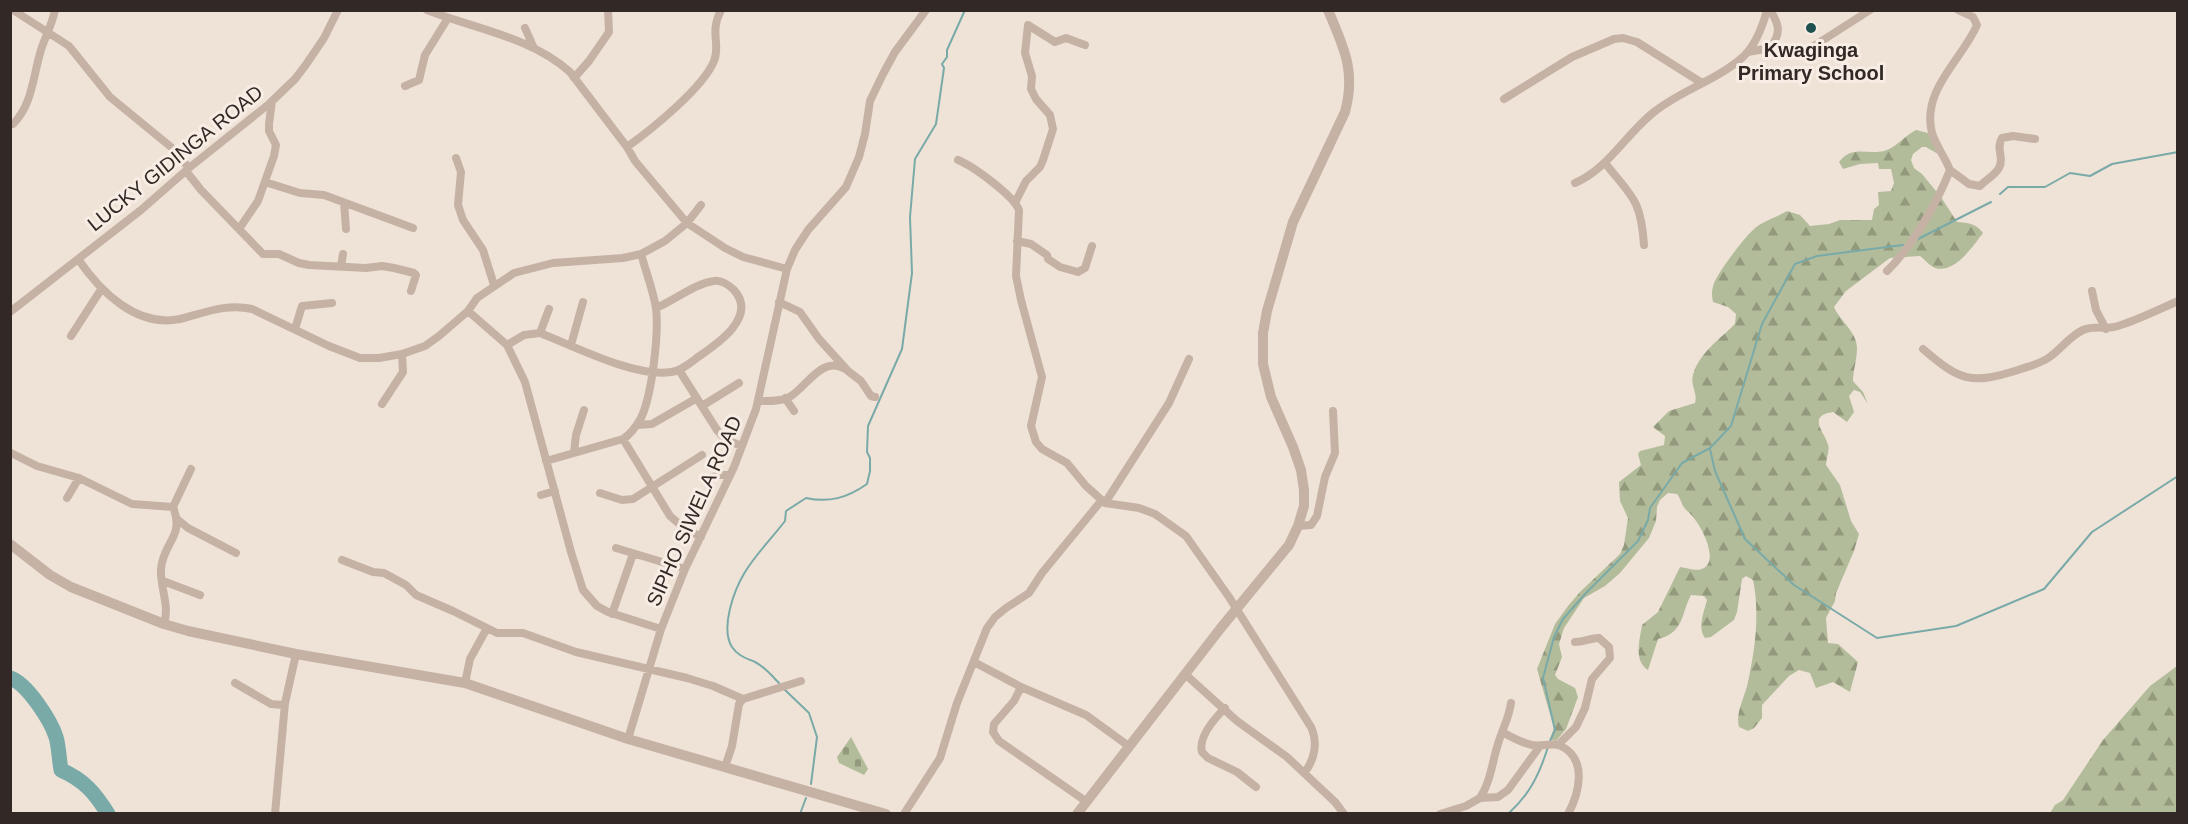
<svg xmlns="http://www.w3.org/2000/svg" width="2188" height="824" viewBox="0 0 2188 824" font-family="Helvetica,sans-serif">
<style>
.forest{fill:url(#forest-firs)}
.cemetery{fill:url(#cemetery-stones)}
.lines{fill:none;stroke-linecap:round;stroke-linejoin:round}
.stream{stroke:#79aaa8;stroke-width:2}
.river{stroke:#79aaa8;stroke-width:15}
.minor{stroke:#c6b2a5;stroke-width:8}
.tertiary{stroke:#c6b2a5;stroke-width:10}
.poi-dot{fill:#1f5050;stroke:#f7ede4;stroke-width:2}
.labels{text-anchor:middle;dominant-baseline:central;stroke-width:6;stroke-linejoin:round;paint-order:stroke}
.poi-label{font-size:20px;font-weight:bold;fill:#322926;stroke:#f7ede4}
.street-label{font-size:20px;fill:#322926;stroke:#f7ede4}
</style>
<defs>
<pattern id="forest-firs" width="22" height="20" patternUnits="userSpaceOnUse" patternTransform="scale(1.5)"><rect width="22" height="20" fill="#b3bc9a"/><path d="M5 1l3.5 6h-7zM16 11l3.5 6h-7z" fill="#92997d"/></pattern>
<pattern id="cemetery-stones" width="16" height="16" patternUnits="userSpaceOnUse" patternTransform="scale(1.5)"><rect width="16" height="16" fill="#b3bc9a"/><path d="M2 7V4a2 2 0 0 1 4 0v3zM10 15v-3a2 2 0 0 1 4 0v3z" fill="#92997d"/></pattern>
</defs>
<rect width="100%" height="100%" fill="#efe3d8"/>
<path class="forest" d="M1916,130L1928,133L1938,154L1926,147H1922L1913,154L1911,160L1914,168L1922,174L1941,197L1957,222C1968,223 1976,223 1983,233C1973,246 1955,274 1935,268C1930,266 1925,260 1920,256L1890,258L1846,291L1834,307C1840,321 1857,332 1857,348C1857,360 1853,370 1853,381L1863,392L1868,404L1860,392L1854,390L1849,396L1854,412L1847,422L1833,412C1806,416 1825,432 1828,445C1830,450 1826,459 1826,465L1840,485L1851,521L1859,534L1854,551L1836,593L1835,601L1826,618L1828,643L1838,644L1858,662L1850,692L1833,682L1816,688L1810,673L1799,670L1789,676L1762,705V718L1754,728L1748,731L1739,727C1735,713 1745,697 1748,682C1755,650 1760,613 1753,580L1746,576L1742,579L1737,612L1734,620L1711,637L1705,638C1697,628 1704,612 1707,600L1704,596L1691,595C1681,614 1684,633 1658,639L1648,670C1633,661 1640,639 1642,625L1658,612L1680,567C1687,568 1698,572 1704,568C1718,560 1703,530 1696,521C1693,515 1687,512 1683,506C1681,502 1680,498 1677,494L1668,493L1660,500L1657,507L1656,521L1649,538L1620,573L1605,586L1584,598L1564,628L1559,644L1562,657L1555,675L1558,679L1575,688L1578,697L1566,729L1556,741L1552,740L1550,739L1554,728L1537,669L1555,624L1568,606L1580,592L1620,554L1624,545L1628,518L1620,501L1619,482L1641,465L1638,454L1640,451L1664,445L1665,436L1653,427L1669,411L1695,403C1698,393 1690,385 1693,375C1699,353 1720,339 1735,324L1736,314L1728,307L1713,302C1711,294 1712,286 1716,279C1723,266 1744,238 1754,229C1761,222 1777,217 1787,211L1800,215L1810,226L1829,224L1840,220H1872L1874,209L1879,205L1878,192L1891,191L1894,183L1891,169H1879L1878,163L1860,164L1843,169L1839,162C1852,145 1867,155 1884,151C1897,147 1904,136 1916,130Z
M2177,666V813H2050L2055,805L2063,800L2103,740L2150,686Z"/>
<path class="cemetery" d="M851,737L868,769L864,775L839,763L837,757Z"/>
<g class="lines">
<path class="stream" d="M2000,194L2008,187H2045L2070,173L2090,176L2112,164L2178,152
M1916,240L1991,202
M1710,449L1715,471L1745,539L1794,585L1877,638L1956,626L2044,589L2092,532L2178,476
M779,683C772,676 765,667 755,662C746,658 738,656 732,647C720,628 734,590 745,572C756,554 772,538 785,521L786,511L806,498C829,503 847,498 867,484L870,471V458L867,452L868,426L902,349L912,273L910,217L915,159L936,124L944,68L942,64L947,57V50L965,10
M784,689L809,713L817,737L811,784
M1550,741L1555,730L1543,678L1554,637L1563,619L1586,593L1638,541L1648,520L1650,508L1682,463L1710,448L1731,426L1762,324L1795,264L1817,256L1903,245
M800,814L806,798
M1508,814C1530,794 1539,775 1548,747"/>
<path class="river" d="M10,678C27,683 51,721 56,737C59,747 59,759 61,770C84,780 95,793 108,814"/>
<path class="minor" d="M13,10L69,46L110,97L171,147L189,168
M427,10C475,29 531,37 570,72L627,147L635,161L687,223L725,248L743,257L787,269
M525,28L533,46
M1770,48C1781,34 1780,25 1770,10
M1748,52L1770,48L1795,52L1806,51L1870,10
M574,78L589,61L609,32L608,10
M405,86L419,80L425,55L448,18
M1504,99L1572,57L1614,39L1623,38L1637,42L1702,83
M13,124C33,104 33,75 41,50C45,37 52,25 55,10
M627,147C652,129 703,88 714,61C721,44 709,33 721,10
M456,158L461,172L458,205L463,220L483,250L494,285
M958,160C973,166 1014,196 1019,210L1016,276L1021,300L1042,377L1031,426L1036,442L1042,449L1067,463L1086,486L1105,503L1139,508L1155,514L1186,536L1229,597L1311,727C1318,742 1315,760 1304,773
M1605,163C1632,197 1641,199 1644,245
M1950,170L1969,184L1980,186C1986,180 1995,175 1999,168C2005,158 1995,148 2002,138L2013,136L2035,139
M186,171L201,190L263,254H279L299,263L309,265L366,268L382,266L394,268L414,273L416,275L411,291
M265,182L300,193L324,195L413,228
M1575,183C1608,169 1626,134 1654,112C1681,90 1718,80 1744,56C1755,45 1763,25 1767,10
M344,203L346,229
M1015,203L1026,181L1040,167L1043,160L1053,129L1050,115L1036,99L1031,89L1032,76L1025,53L1028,25L1055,42L1066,38L1085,45
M239,229L258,201L274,156L276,145L269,131V124L272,101
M1017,241L1031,244L1047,255L1048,259L1060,267L1078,272L1085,268L1092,246
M78,259C100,291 136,328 180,319C204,313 226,303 252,309L329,346L360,358H379L402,354L425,346L439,336L468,311L477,298L514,273L553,263L623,258L641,254L665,241L687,223L701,205
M341,266L343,254
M1887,271C1912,247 1937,203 1950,170C1945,157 1936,146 1932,133C1921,90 1962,60 1977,25L1973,17L1958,10
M2092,291L2096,310L2106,329
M779,302L800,312L819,339L848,371L861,381L871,396L875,397
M468,311L507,345L525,382L571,552L583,590L597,606L608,612L661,629
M10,312L141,210L189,168L269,104L295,79L305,66L324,38L338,10
M295,329L302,306L332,303
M540,333L549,309
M71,336L102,288
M507,345L524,335L540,333C574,346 635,378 671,372C681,371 690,363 698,357C717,344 758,317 734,290C729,285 721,280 714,281C696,283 673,301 656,308
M571,345L583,302
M1923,349C1960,381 1971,385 2018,370C2029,366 2041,364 2051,356C2062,348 2070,336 2083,330C2095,325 2106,330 2118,326C2138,320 2158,310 2178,301
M679,370L717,430L726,440L742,446
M785,398L794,411
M758,401C768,401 782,402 791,396C807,386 823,355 845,369
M382,404L403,372L402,354
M702,406L739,383
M637,425L652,424L697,398
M623,439L670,516L684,528L701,537
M574,452L576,435L584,410
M11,453L37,466L79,478L132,504L173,507
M546,461L623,439C631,434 636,427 641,418C652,395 659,334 656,308C653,290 646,272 641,254
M710,478L719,475H730
M600,493L622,500L633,499L702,455
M541,495L555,491
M67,498L79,478
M1105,503L1169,403L1189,359
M173,507L191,469
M177,519L188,528L236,553
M1298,526L1311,525L1317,516L1325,477L1335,453L1333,411
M616,548L685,569
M342,560L373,572L384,573L406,585L416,595L453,611L497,633H523L576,652L687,678L713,686L743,699
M163,581L200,595
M612,614L633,554
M164,624C170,605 160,588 161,569C163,542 185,537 173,507
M974,662L1021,687L1086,715L1130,747
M1185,674L1237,721L1287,757L1335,802L1344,814
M235,683L271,704L283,705L285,703L296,654
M465,683L470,659L487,628
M1021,687L1014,701L994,724L993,732L999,741L1087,802
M1225,708C1215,718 1198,737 1202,752L1208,758L1237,772L1256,787
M1502,732C1511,737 1522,743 1532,745C1542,747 1552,742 1561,746C1588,759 1579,794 1568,814
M628,739L661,629L685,569L734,467L756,409L787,269L795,250L808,230L846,187L859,157L865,134L870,101L883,74L895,52L926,10
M1558,745L1576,727L1585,708L1592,679L1610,658L1609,647L1599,638C1594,637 1584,642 1575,642
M725,767L732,746L739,704L743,699L801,681
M1480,798C1491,781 1492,762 1498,744C1502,730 1509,718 1511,703
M275,814L285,703
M904,814L940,758L957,703L987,628L995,617L1006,608L1029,593L1042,573L1101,501
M1440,814L1466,806L1480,798L1498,797L1508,790L1540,746"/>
<path class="tertiary" d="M10,544L50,575L71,587L164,624L188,631L296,654L465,683L628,739L886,814
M1077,814L1220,629L1289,545L1298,526L1304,506V490L1301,470L1293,447L1271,397L1263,364V333L1267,311L1293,222L1345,112C1356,71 1344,48 1328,10"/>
</g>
<circle class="poi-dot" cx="1811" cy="28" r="6"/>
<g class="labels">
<g class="poi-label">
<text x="1811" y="50">Kwaginga<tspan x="1811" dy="23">Primary School</tspan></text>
</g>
<g class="street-label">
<text transform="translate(175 158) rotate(-39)">LUCKY GIDINGA ROAD</text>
<text transform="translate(694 511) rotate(-66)">SIPHO SIWELA ROAD</text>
</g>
</g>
<rect width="2188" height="824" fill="none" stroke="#322926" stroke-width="24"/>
</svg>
